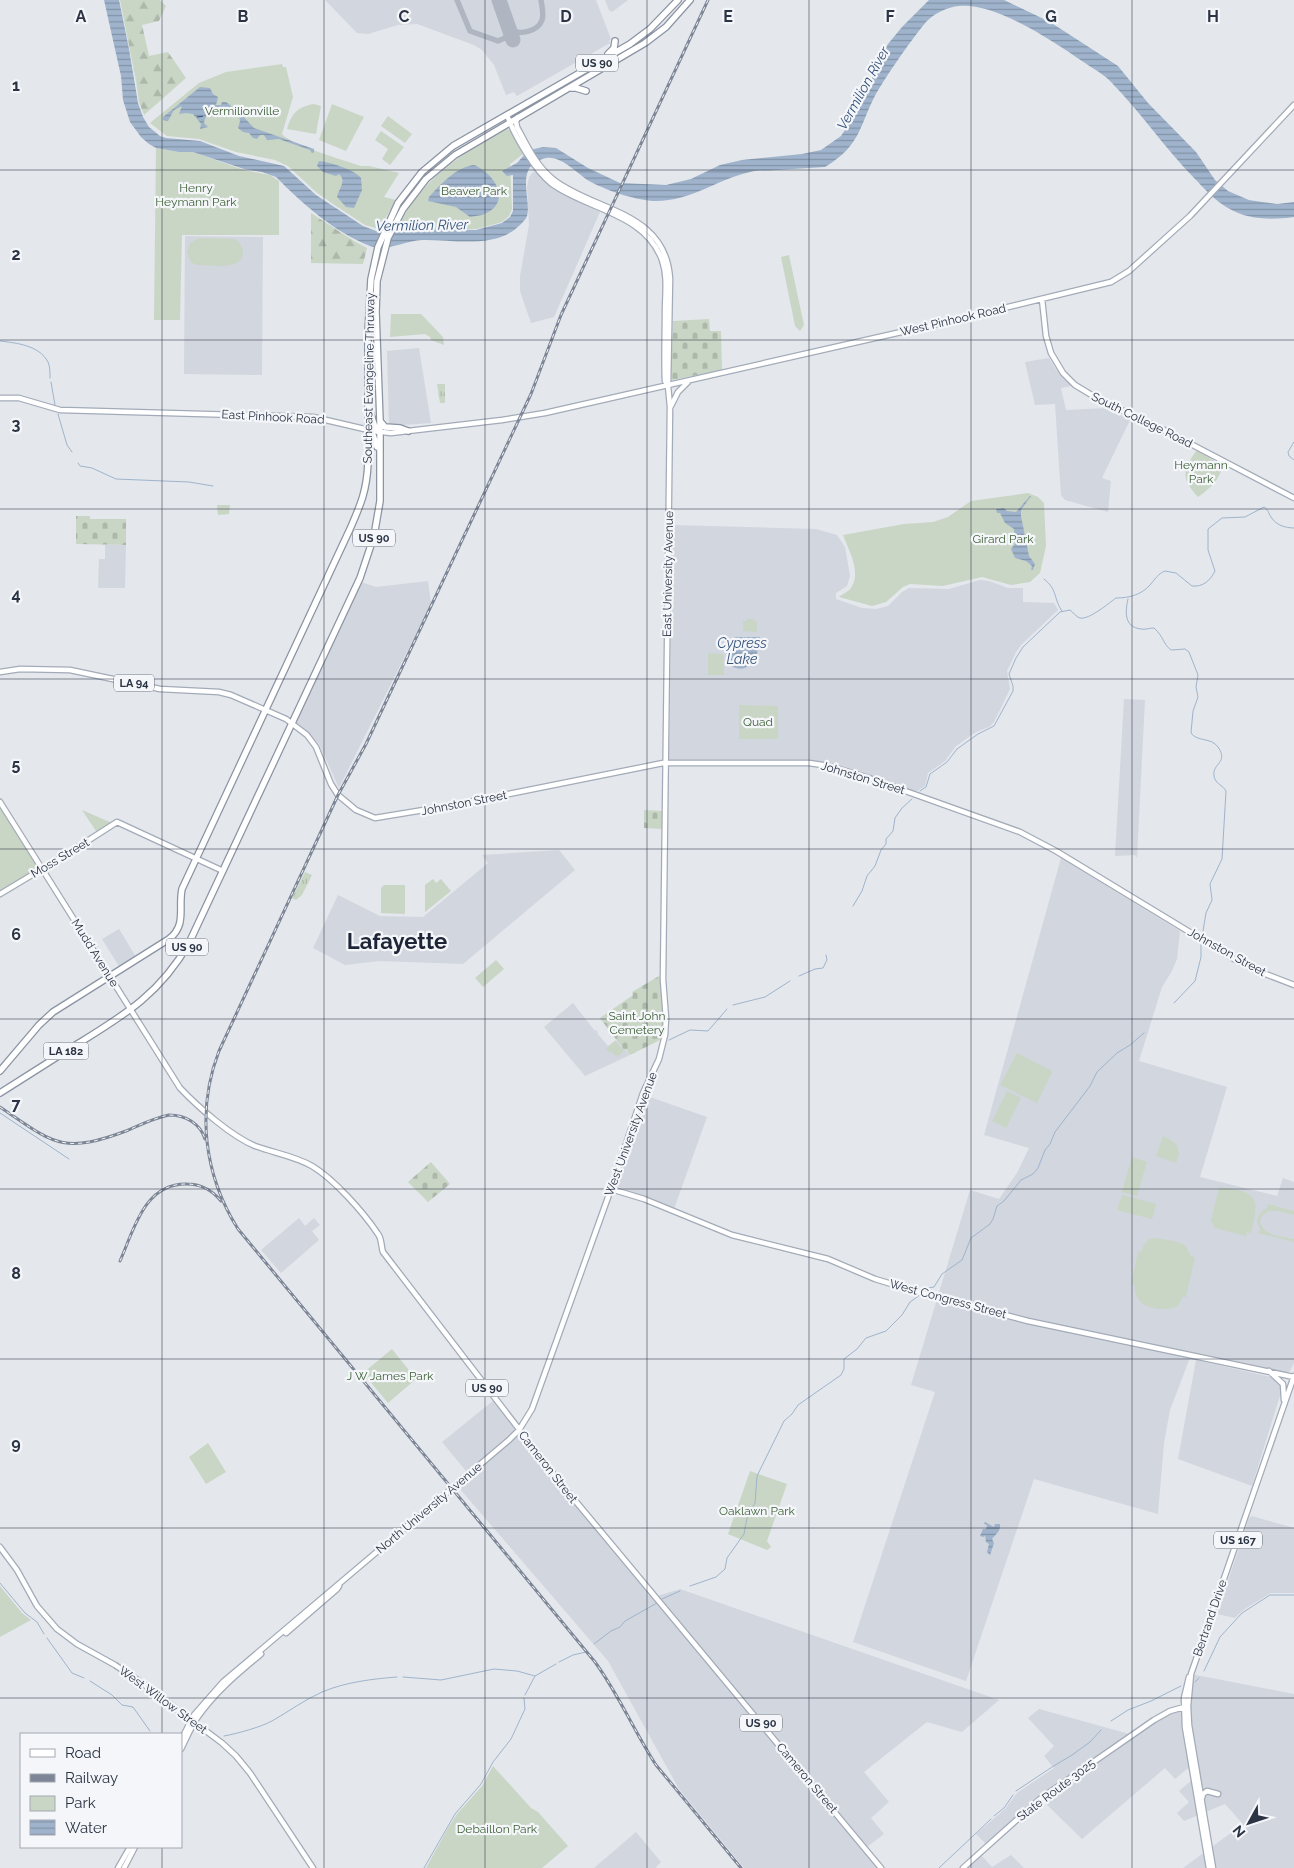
<svg xmlns="http://www.w3.org/2000/svg" width="1294" height="1868" viewBox="0 0 1294 1868" font-family="Raleway,sans-serif">
<style>
.built{fill:#d2d6de}
.grass{fill:url(#grass-tufts)}
.forest{fill:url(#forest-firs)}
.cemetery{fill:url(#cemetery-stones)}
.green{fill:#c9d6c5}
.water{fill:url(#water-rules)}
.lines{fill:none;stroke-linecap:round;stroke-linejoin:round}
.stream{stroke:#9fb4cc;stroke-width:1}
.ferry{stroke:#34527a;stroke-width:1;stroke-dasharray:6 5;stroke-linecap:butt}
.taxiway{stroke:#b0b6c1;stroke-width:5.5}
.runway{stroke:#b0b6c1;stroke-width:15}
.major-casing{stroke:#a3abb8;stroke-width:7}
.highway-casing{stroke:#8b94a3;stroke-width:8}
.major{stroke:#fff;stroke-width:4.5}
.highway{stroke:#fff;stroke-width:5.5}
.rail-casing{stroke:#7d8696;stroke-width:3}
.rail{stroke:#f4f6f9;stroke-width:1;stroke-dasharray:4;stroke-linecap:butt}
.grid{fill:none;stroke:#2b3445;stroke-width:1;stroke-opacity:0.55}
.labels{text-anchor:middle;dominant-baseline:central;stroke-width:4.5;stroke-linejoin:round;paint-order:stroke}
.shield{fill:#f4f6f9;stroke:#676e7b;stroke-width:1}
.shield-label{font-size:11px;font-weight:bold;fill:#2b3445}
.park-label{font-size:12px;fill:#3f6138;stroke:#f4f6f9}
.street-label{font-size:12px;fill:#2b3445;stroke:#f4f6f9}
.water-label{font-size:14px;font-style:italic;fill:#34527a;stroke:#f4f6f9}
.town-label{font-size:22px;font-weight:bold;fill:#1d2536;stroke:#f4f6f9}
.grid-label{font-size:16px;text-anchor:middle;font-weight:bold;fill:#2b3445;stroke:#f4f6f9;stroke-width:4.5;stroke-linejoin:round;paint-order:stroke}
</style>
<defs>
<pattern id="grass-tufts" width="24" height="20" patternUnits="userSpaceOnUse" patternTransform="scale(1.25)"><rect width="24" height="20" fill="#c9d6c5"/><path d="M3 7l-1-3M5 7V3M7 7l1-3M15 17l-1-3M17 17v-4M19 17l1-3" fill="none" stroke="#adb8ab"/></pattern>
<pattern id="forest-firs" width="22" height="20" patternUnits="userSpaceOnUse" patternTransform="scale(1.25)"><rect width="22" height="20" fill="#c9d6c5"/><path d="M5 1l3.5 6h-7zM16 11l3.5 6h-7z" fill="#adb8ab"/></pattern>
<pattern id="cemetery-stones" width="16" height="16" patternUnits="userSpaceOnUse" patternTransform="scale(1.25)"><rect width="16" height="16" fill="#c9d6c5"/><path d="M2 7V4a2 2 0 0 1 4 0v3zM10 15v-3a2 2 0 0 1 4 0v3z" fill="#adb8ab"/></pattern>
<pattern id="water-rules" width="6" height="5" patternUnits="userSpaceOnUse" patternTransform="scale(1.25)"><rect width="6" height="5" fill="#9fb4cc"/><path d="M0 2.5h6" fill="none" stroke="#8293a7"/></pattern>
</defs>
<rect width="100%" height="100%" fill="#e4e7ec"/>
<path class="built" d="M325,0H596L611,39L609,41L610,43L517,96L514,92L506,95L494,65L482,50L474,45L417,24L398,25L368,34L357,33Z
M605,0H628L612,12L609,10Z
M534,171L553,189L600,212L554,317L531,323L520,291V276L529,225L527,187L529,177Z
M185,236L263,237L262,375L184,374Z
M419,348L431,423L389,426L387,351Z
M1049,358L1055,368L1072,386L1061,388L1066,410L1108,408L1130,420L1102,478L1111,481L1108,512L1065,500L1061,495L1055,404L1035,405L1025,362Z
M673,525L816,529L837,535L845,547L850,576L847,586L836,593V599L862,608L876,609L888,606L902,592L909,588L949,589L980,580L989,581L1008,588H1023V602L1054,603L1058,610L1022,644L1016,652L1007,671L1010,689L994,722L989,727L976,732L956,746L945,761L928,773L925,786L916,792L839,766L812,761H669Z
M105,545H126L125,588H98L99,559H105Z
M428,581L431,604L339,788L319,744L308,732L295,722L361,582L376,587Z
M1124,699L1145,700L1137,858L1135,855L1115,856Z
M559,850L575,870L463,964L379,961L345,965L313,948L338,895L380,916L423,917L488,863L482,855Z
M1061,858L1180,931L1177,959L1172,971L1162,987L1139,1061L1227,1087L1200,1177L1277,1196L1283,1178L1294,1182V1363L1290,1371L1287,1373L1191,1355L1170,1410L1164,1443L1158,1514L1034,1479L966,1681L853,1642L935,1392L911,1385L970,1190L999,1199L1017,1173L1029,1148L984,1135Z
M119,929L136,957L120,968L102,939Z
M573,1003L595,1031L596,1030L598,1032L597,1033L608,1046L616,1040L624,1050L625,1049L630,1055L585,1076L544,1027Z
M647,1096L707,1117L674,1209L619,1187L616,1182L640,1110Z
M299,1218L305,1226L314,1218L320,1225L312,1231L319,1240L281,1273L261,1250Z
M1196,1360L1275,1378L1281,1383L1282,1389L1252,1486L1178,1459Z
M494,1400L654,1597L680,1589L999,1700L962,1732L927,1722L864,1772L889,1802L871,1818L884,1834L867,1847L884,1868H744L679,1789L608,1661L454,1482L466,1471L442,1442Z
M1252,1516L1294,1528V1593H1271L1243,1610L1235,1618L1217,1614L1249,1518Z
M1191,1674L1294,1694V1868H1183L1243,1824L1225,1804L1184,1821L1177,1813L1189,1802L1179,1791L1192,1780L1189,1769H1187L1175,1779L1165,1768L1082,1839L1043,1801L987,1845L976,1834L1005,1809L1017,1793L1054,1768L1044,1756L1054,1746L1028,1718L1039,1709L1133,1735L1154,1720L1184,1707Z
M636,1832L661,1862L656,1867L657,1868H594Z
M1011,1855L1024,1868H967L982,1856L992,1867Z"/>
<path class="grass" d="M437,384H445V403H440Z
M305,872L312,875L302,895L296,900L292,898Z"/>
<path class="forest" d="M120,0H160L166,6L159,21L142,25L149,56L168,52L186,78L144,115L139,102L136,81Z
M311,213L354,241L367,248L363,264L311,263Z"/>
<path class="cemetery" d="M709,319L710,331H721L722,370L672,380L671,371L673,321Z
M76,516H90V519H126V545L76,544Z
M644,810L663,811L662,829L644,828Z
M659,976L660,977L664,1018L662,1039L630,1055L626,1049L624,1050L600,1018L633,995L632,992Z
M431,1162L450,1184L428,1202L408,1182Z"/>
<path class="green" d="M282,64L283,67H286L293,97L282,134C289,144 346,161 361,166H369L399,173L384,197L396,200L379,229L365,225L333,204L316,192L288,166L275,160L236,152L199,139L167,136L150,123L199,83L226,72Z
M314,104L321,106L316,134L287,129C292,113 297,107 314,104Z
M332,104L364,117L346,151L319,140Z
M388,116L412,134L405,143L381,126Z
M506,129L510,130L523,154L510,164L512,209L509,216L502,222L477,229L396,230C424,176 456,158 506,129Z
M381,131L404,147L390,165L382,159L388,149L375,140Z
M156,148L179,152H193L244,170L270,175L279,181V235H182L180,320H154Z
M199,238L235,239C239,242 243,246 243,252C244,271 209,265 196,265L191,262L187,253L190,243Z
M789,255L804,325L800,331L795,326L781,257Z
M391,314H421L443,337L444,345L431,340L430,337L425,334L390,337Z
M1197,450L1222,466C1221,479 1208,490 1198,497C1181,478 1182,470 1197,450Z
M1028,493L1038,497L1044,503L1046,546L1040,573L1030,582L1011,585L982,577L943,586L910,584L903,587L886,602L872,606L839,597C842,594 848,592 851,588C862,572 848,549 843,535L904,524L933,522L948,517L971,501Z
M217,505H230L229,514L218,515Z
M747,619H754V621L757,622V632L743,631V621H747Z
M708,653L723,654L724,675H708Z
M739,705L778,706V739H739Z
M0,807L38,868L0,890Z
M82,810L112,823L98,834Z
M433,879L436,883L441,879L451,891L425,912V885Z
M384,885H405V914L381,913V888Z
M496,960L504,969L483,987L475,978Z
M615,1041L624,1051L617,1057L612,1052L610,1053L606,1049Z
M1017,1053L1050,1070L1052,1072L1037,1103L1000,1085Z
M1007,1091L1021,1098L1006,1128L992,1121Z
M1163,1136C1176,1142 1183,1148 1176,1163L1156,1156Z
M1132,1157L1147,1162L1137,1196L1122,1192Z
M1219,1187C1256,1192 1261,1195 1251,1233L1247,1232L1246,1236L1215,1228L1211,1221Z
M1122,1195L1156,1204L1152,1219L1117,1210Z
M1268,1204L1294,1211V1215C1281,1212 1267,1205 1260,1220C1261,1236 1281,1236 1294,1239V1242L1258,1233L1259,1231H1261C1255,1221 1257,1213 1267,1208Z
M1156,1238L1174,1241L1185,1245L1191,1256L1195,1257L1186,1297H1183L1177,1307C1159,1312 1133,1309 1135,1285H1131L1138,1251L1141,1252L1144,1245L1149,1239Z
M392,1349L416,1379L388,1403L363,1373Z
M208,1443L226,1472L206,1484L189,1457Z
M750,1471L787,1484L767,1541L771,1547L767,1550L728,1534Z
M0,1586L22,1613L31,1620L0,1637Z
M493,1766L531,1808L538,1812L568,1846L542,1868H426L448,1828L457,1814L482,1786Z"/>
<path class="water" d="M104,0H119L129,49L138,103L143,117L149,127L160,136L166,138L200,141L239,156L284,166L316,195L363,226L376,231L387,232L415,229L476,230L502,223L510,217L513,211V175L507,176L502,171L517,163L526,153L534,149L543,147L556,148L588,168L620,183L666,185L691,179L720,165L742,160L802,154L821,150L841,136L849,124L874,74L878,61L888,44L902,27L929,0H1004L1050,22L1118,66L1148,103L1196,152L1215,180L1228,191L1249,200L1262,202L1277,204L1294,202V217C1271,220 1248,220 1228,208C1215,201 1204,188 1194,178C1165,148 1141,113 1112,83C1104,74 1092,68 1082,61C1053,41 995,2 959,6C947,7 935,13 926,22C909,43 891,69 877,92C859,125 862,145 825,167C809,168 793,169 776,170C768,171 758,170 750,172C718,179 691,201 656,201C638,201 608,191 591,182C578,175 562,155 546,158C513,165 532,200 527,216C526,219 522,223 520,225C495,250 452,239 422,240C405,241 385,252 370,246C334,232 303,204 276,177L262,172L244,169L193,152H179L156,148L149,144L141,137L130,122L123,100L121,76Z
M200,87L210,88L213,94L218,97L216,105H221L222,102H226L239,112L254,128L314,149V152L312,153L310,150L279,139L267,140L264,135H260L257,139L253,138L249,133L243,132L238,128L240,121L239,116L226,115L218,109C211,109 205,115 204,123L208,127L200,129L201,124L193,114L186,113L179,114L182,106L174,110L168,121H166L163,120V117Z
M319,161C330,162 355,170 361,178L362,190L354,208L346,207L337,197C339,188 347,181 339,174L336,176L323,172L317,166Z
M474,165C496,174 513,204 482,215C478,216 474,216 470,217L456,207L428,201L429,197C441,184 456,167 474,165Z
M1030,496H1031L1021,510V516L1029,556L1035,564L1033,570H1031L1032,566L1026,561L1015,558L1011,549L1015,544L1014,529L1005,523L1000,513H997L996,509L1004,508L1007,511L1016,512Z
M735,637H760C759,658 748,679 726,663L728,654H726V645Z
M985,1522L994,1527L995,1524H1000C1001,1531 996,1534 992,1539L994,1543L990,1555L987,1552L989,1544L986,1542L985,1535L984,1537L980,1536L983,1529H986L987,1525L984,1524Z"/>
<g class="lines">
<path class="stream" d="M0,341C16,343 39,345 48,362C50,366 50,373 50,378
M51,382L55,405
M58,414L67,445L72,452
M1294,442L1288,452L1289,456L1294,460
M78,463L80,466L92,468L116,479L189,482L213,486
M1044,579C1058,590 1053,598 1062,611
M1128,599C1125,612 1124,627 1141,629C1145,630 1149,628 1154,628C1164,637 1163,644 1171,650L1185,649L1189,652L1198,675L1196,687L1198,697L1193,711L1191,733C1197,742 1211,737 1218,747C1229,763 1212,763 1214,776C1215,784 1223,785 1226,791L1222,859L1210,884L1212,900L1206,913L1202,937
M920,791L926,787L930,774L947,762L957,749L978,734L994,726L1013,691V686L1009,674L1016,658L1023,647L1060,612L1070,610C1073,612 1076,617 1080,618C1089,620 1109,603 1116,598C1129,598 1141,595 1150,585C1155,579 1158,574 1165,571L1176,573L1192,586C1203,587 1210,581 1215,571L1208,550V529L1222,518L1245,517L1264,507C1269,510 1268,513 1271,517C1276,525 1285,528 1294,528
M853,906L862,891L867,876L875,866L881,850L886,844V839L893,831L895,818L902,808L912,799
M799,976L815,969L823,968L827,960L826,955
M1174,1003L1195,981L1201,957V941
M733,1005L765,997L790,981
M669,1040L690,1030L708,1031L727,1009
M0,1113L69,1159
M922,1292L928,1288L934,1287L942,1274L962,1260L971,1238L990,1224L993,1219L997,1206L1004,1201L1021,1180L1033,1174L1038,1168L1045,1150L1050,1144L1055,1132L1090,1086L1097,1072L1117,1053L1130,1045L1144,1033
M0,1583L25,1613L37,1622L44,1634
M690,1586L716,1577L725,1569L727,1558L744,1534L747,1518L755,1503L757,1476L784,1421L792,1414L798,1405L841,1375L844,1369V1359L857,1349L866,1338L886,1331L902,1315L910,1302L920,1295
M662,1599L680,1591
M47,1638L72,1673L84,1678
M594,1644L611,1631L620,1627L625,1621L657,1603
M559,1662L573,1655L586,1652
M1204,1671L1220,1637L1242,1613L1270,1595H1294
M403,1677L441,1680L494,1669L517,1671L535,1676L556,1664
M90,1681L112,1695L122,1705L133,1707L150,1731
M1195,1682L1199,1678
M525,1695L535,1676
M1111,1721L1128,1710L1151,1701L1181,1686
M224,1736C236,1734 261,1727 272,1721C288,1712 304,1700 322,1692C346,1682 372,1679 397,1677
M1016,1791L1052,1767L1072,1755L1090,1742L1101,1730
M994,1816L1004,1808L1013,1795
M424,1868L455,1814L481,1784L493,1762L511,1739L525,1709L524,1698
M939,1868L991,1819"/>
<path class="ferry" d="M197,117L206,116"/>
<path class="taxiway" d="M457,0L470,31L498,41L505,38L510,30C519,35 538,32 542,20C544,15 542,6 541,0"/>
<path class="runway" d="M499,0L513,40"/>
<g class="major-casing">
<path id="major" d="M518,117L516,122L517,127C527,146 537,167 554,180C596,212 666,211 670,279L668,386
M1042,299L1046,336L1051,353L1063,373L1075,385L1100,400L1166,431L1294,498
M0,398H19L60,410L313,417L373,431L391,433L502,420L545,413L963,318L1111,282L1129,271L1190,216L1294,105
M671,406L678,392L688,382
M0,672L20,669L70,670L160,689L219,692L231,695L286,719L307,735L316,747L331,784L338,795L356,810L375,818L454,805L663,763H809L829,766L869,778L1020,832L1056,851L1234,959L1263,973L1294,985
M0,802L180,1088C198,1107 231,1136 255,1146C274,1153 295,1156 312,1166C334,1179 364,1213 378,1234C382,1239 381,1247 383,1252L558,1480L881,1868
M0,894L67,854L117,822L223,871
M611,1189L644,1199L732,1235L828,1259L875,1279L925,1294L1028,1321L1294,1377
M1269,1371L1283,1384L1284,1400
M0,1547L17,1570L37,1606L57,1629L77,1644L115,1665L142,1683L222,1743L236,1756L250,1773L313,1868
M286,1633L337,1589L339,1586
M1189,1677L1184,1698L1185,1727L1209,1868
M181,1740L194,1715L223,1682L509,1440L519,1430L532,1409L611,1189L643,1093L659,1059L665,1035L666,1018L663,980L670,407L668,386L665,381C664,358 665,335 665,312C665,295 668,277 662,260C645,213 588,210 552,184C535,171 514,135 507,115
M181,1749C186,1739 191,1727 197,1718C215,1692 238,1673 261,1654
M1202,1798L1203,1794L1207,1791L1218,1794
M118,1868L130,1847
M124,1868L135,1847
M963,1868L1040,1799L1154,1720L1170,1711L1188,1706
M1213,1868L1189,1725L1188,1706L1191,1674L1294,1376"/>
</g>
<g class="highway-casing">
<path id="highway" d="M608,54L614,48L615,41
M571,88H576L586,91
M370,412L375,427L379,432
M380,421L385,427L400,428L408,431
M368,430L373,435L377,447
M0,1071L39,1025L53,1012L169,939C187,925 178,908 182,889L350,529C361,504 367,490 368,462V332L371,279L378,247L398,203L422,172L453,146L630,44L650,29L678,0
M0,1093C24,1078 47,1063 71,1048C121,1017 159,996 189,943L360,578L374,536L380,501V421L376,312L377,281L388,238L403,209L426,179L455,155L645,43L666,27L690,0"/>
</g>
<use href="#major" class="major"/>
<use href="#highway" class="highway"/>
<g class="rail-casing">
<path id="rail" d="M708,0L561,315L531,394L366,744L338,795L219,1051C196,1111 204,1175 238,1229L595,1662C619,1695 634,1731 656,1765L741,1868
M0,1107C53,1143 62,1155 126,1131C140,1125 154,1118 169,1115C185,1115 200,1123 205,1139
M120,1261C134,1230 144,1183 187,1184C200,1184 212,1190 221,1201"/>
</g>
<use href="#rail" class="rail"/>
</g>
<path class="grid" d="M162,0V1734M324,0V1868M485,0V1868M647,0V1868M809,0V1868M971,0V1868M1132,0V1868M0,170H1294M0,340H1294M0,509H1294M0,679H1294M0,849H1294M0,1019H1294M0,1189H1294M0,1359H1294M0,1528H1294M0,1698H1294M162,1847V1868"/>
<g class="labels">
<g class="shield">
<rect x="576" y="54.5" width="42" height="17" rx="4"/>
<rect x="353" y="529.5" width="42" height="17" rx="4"/>
<rect x="114" y="674.5" width="40" height="17" rx="4"/>
<rect x="166" y="938.5" width="42" height="17" rx="4"/>
<rect x="43.5" y="1042.5" width="45" height="17" rx="4"/>
<rect x="466" y="1379.5" width="42" height="17" rx="4"/>
<rect x="1214" y="1531.5" width="48" height="17" rx="4"/>
<rect x="740" y="1714.5" width="42" height="17" rx="4"/>
</g>
<g class="shield-label">
<text x="597" y="63">US 90</text>
<text x="374" y="538">US 90</text>
<text x="134" y="683">LA 94</text>
<text x="187" y="947">US 90</text>
<text x="66" y="1051">LA 182</text>
<text x="487" y="1388">US 90</text>
<text x="1238" y="1540">US 167</text>
<text x="761" y="1723">US 90</text>
</g>
<g class="park-label">
<text x="242" y="111">Vermilionville</text>
<text x="196" y="188">Henry<tspan x="196" dy="14">Heymann Park</tspan></text>
<text x="474" y="191">Beaver Park</text>
<text x="1201" y="465">Heymann<tspan x="1201" dy="14">Park</tspan></text>
<text x="1003" y="539">Girard Park</text>
<text x="758" y="722">Quad</text>
<text x="637" y="1016">Saint John<tspan x="637" dy="14">Cemetery</tspan></text>
<text x="390" y="1376">J W James Park</text>
<text x="757" y="1511">Oaklawn Park</text>
<text x="497" y="1829">Debaillon Park</text>
</g>
<g class="street-label">
<text transform="translate(953 320) rotate(-13)">West Pinhook Road</text>
<text transform="translate(369 378) rotate(-89)">Southeast Evangeline Thruway</text>
<text transform="translate(273 417) rotate(3)">East Pinhook Road</text>
<text transform="translate(1142 420) rotate(26)">South College Road</text>
<text transform="translate(668 574) rotate(-89)">East University Avenue</text>
<text transform="translate(863 778) rotate(17)">Johnston Street</text>
<text transform="translate(464 803) rotate(-11)">Johnston Street</text>
<text transform="translate(60 858) rotate(-31)">Moss Street</text>
<text transform="translate(1227 952) rotate(29)">Johnston Street</text>
<text transform="translate(95 953) rotate(58)">Mudd Avenue</text>
<text transform="translate(631 1134) rotate(-70)">West University Avenue</text>
<text transform="translate(948 1299) rotate(15)">West Congress Street</text>
<text transform="translate(548 1467) rotate(52)">Cameron Street</text>
<text transform="translate(429 1508) rotate(-40)">North University Avenue</text>
<text transform="translate(1210 1618) rotate(-71)">Bertrand Drive</text>
<text transform="translate(163 1700) rotate(36)">West Willow Street</text>
<text transform="translate(807 1778) rotate(50)">Cameron Street</text>
<text transform="translate(1056 1790) rotate(-37)">State Route 3025</text>
</g>
<g class="water-label">
<text transform="translate(863 88) rotate(-61)">Vermilion River</text>
<text transform="translate(422 225) rotate(-1)">Vermilion River</text>
<text x="742" y="643">Cypress<tspan x="742" dy="16">Lake</tspan></text>
</g>
<g class="town-label">
<text x="397" y="941">Lafayette</text>
</g>
</g>
<g class="grid-label">
<text x="81" y="22">A</text>
<text x="243" y="22">B</text>
<text x="404" y="22">C</text>
<text x="566" y="22">D</text>
<text x="728" y="22">E</text>
<text x="890" y="22">F</text>
<text x="1051" y="22">G</text>
<text x="1213" y="22">H</text>
<text x="16" y="91">1</text>
<text x="16" y="260">2</text>
<text x="16" y="430">3</text>
<text x="16" y="600">4</text>
<text x="16" y="770">5</text>
<text x="16" y="940">6</text>
<text x="16" y="1110">7</text>
<text x="16" y="1279">8</text>
<text x="16" y="1449">9</text>
</g>
<rect x="20" y="1733" width="162" height="115" fill="#f4f6f9" stroke="#a4a8b1"/>
<rect x="30" y="1749" width="25" height="8" fill="#ffffff" stroke="#a4a8b1"/>
<text x="65" y="1758" font-size="15" fill="#2b3445">Road</text>
<rect x="30" y="1774" width="25" height="8" fill="#7d8696" stroke="#a4a8b1"/>
<text x="65" y="1783" font-size="15" fill="#2b3445">Railway</text>
<rect x="30" y="1796" width="25" height="15" fill="#c9d6c5" stroke="#a4a8b1"/>
<text x="65" y="1808" font-size="15" fill="#2b3445">Park</text>
<rect x="30" y="1820" width="25" height="15" fill="url(#water-rules)" stroke="#a4a8b1"/>
<text x="65" y="1833" font-size="15" fill="#2b3445">Water</text>
<g transform="translate(1249 1823) rotate(230)" stroke="#f4f6f9" stroke-width="4" paint-order="stroke">
<path d="M0-4L9 19L0 12L-9 19Z" fill="#2b3445"/>
<text y="-8" font-size="14" font-weight="bold" text-anchor="middle" fill="#2b3445">N</text>
</g>
</svg>
